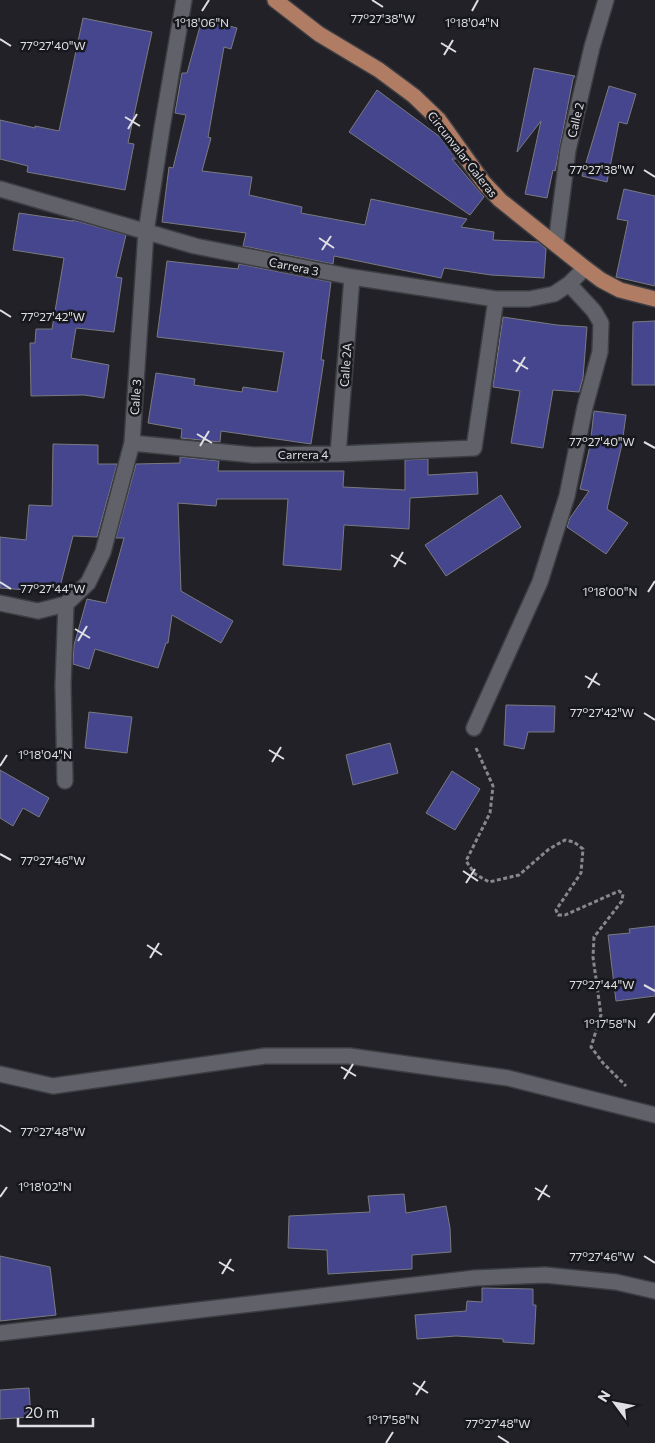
<svg xmlns="http://www.w3.org/2000/svg" width="655" height="1443" viewBox="0 0 655 1443" font-family="Commissioner,sans-serif">
<style>
.building{fill:#45468d;stroke:#797a80}
.lines{fill:none;stroke-linecap:round;stroke-linejoin:round}
.minor-casing{stroke:#3d3e43;stroke-width:18}
.major-casing{stroke:#3d3e43;stroke-width:18}
.path{stroke:#87878c;stroke-width:3;stroke-dasharray:4 2.5;stroke-linecap:butt}
.minor{stroke:#616269;stroke-width:15}
.major{stroke:#b07c64;stroke-width:15}
.ticks{fill:none;stroke:#dfdfe3;stroke-width:2}
.labels{text-anchor:middle;dominant-baseline:central;stroke-width:5;stroke-linejoin:round;paint-order:stroke}
.street-label{font-size:12px;fill:#dfdfe3;stroke:#17181d}
.ticks-label{font-size:12px;text-anchor:middle;fill:#dfdfe3;stroke:#17181d;stroke-width:5;stroke-linejoin:round;paint-order:stroke}
</style>
<rect width="100%" height="100%" fill="#212127"/>
<path class="building" d="M83,18L152,32L128,143L134,144L125,190L27,172L28,166L0,159V120L35,128V126L59,131Z
M202,19L237,28L231,49L224,47L208,137L211,138L202,171L252,177L249,195L302,207L301,213L365,225L371,199L467,219L461,227L494,232L493,240L538,242L546,249L544,278L491,275L444,268L441,278L334,256L333,264L243,246L246,233L162,222L169,167L173,168L186,115L175,113L182,73H187Z
M534,68L575,76L573,79L555,171L553,170L547,198L525,194L541,121L517,152Z
M609,86L636,94L627,124L619,122L607,182L582,176Z
M377,90L440,137L456,159H452L484,197L470,215L349,132Z
M624,189L655,196V286L616,277L628,221L617,219Z
M19,213L73,221V220L126,235L116,277L122,278L114,332L76,328L71,358L109,365L104,398L84,395L31,396L30,343H35L36,329H52L64,258L13,250Z
M167,261L238,269L239,264L331,282L321,360H324L311,444L221,431L220,442L181,438L182,429L148,423L156,373L195,379L194,385L242,392L243,387L277,392L284,352L157,337Z
M503,317L557,325L587,327L583,378L579,392L553,390L543,448L511,443L520,391L493,387Z
M655,321V385H632L633,322Z
M594,411L626,415L622,444L607,509L628,523L606,554L567,527L570,518L589,491L580,489L590,446Z
M53,444L98,445V464H117L97,537L73,536L60,587L27,590L0,588V537L26,540L29,505L52,506Z
M180,457L219,461L218,471H344L343,487L405,490V460L428,459V475L477,472L478,494L410,498L409,529L344,525L341,570L283,565L288,499H217L216,506L178,503L181,591L233,621L221,643L172,615L168,643H166L158,668L95,649L89,669L73,664L74,645L87,599L106,603L124,538H116L136,464L180,463Z
M501,495L521,527L446,576L425,545Z
M506,705L555,706L554,732H528L524,749L504,745Z
M89,712L132,717L127,753L85,748Z
M390,743L398,773L353,785L346,755Z
M0,770L49,798L39,817L23,808L13,826L0,818Z
M452,771L480,789L455,830L426,813Z
M655,926V996L616,1001L608,935L630,933L629,929Z
M404,1194L406,1213L446,1206L450,1228L451,1252L412,1255V1269L328,1274L327,1250L288,1248L289,1216L370,1212L368,1196Z
M0,1256L50,1267L56,1315L0,1321Z
M482,1288L533,1289V1305H536L534,1344L503,1342V1339L456,1336L417,1339L415,1315L466,1311L467,1301L482,1302Z
M29,1388L31,1417L0,1419V1390Z"/>
<g class="lines">
<g class="minor-casing">
<path id="minor" d="M0,189L195,246L352,277L496,299H529L554,294L569,284L585,268
M556,243L568,150L592,47L606,0
M132,443L253,455L338,454L474,448L496,299
M338,454L352,277
M0,603L38,611L66,604
M474,728L540,582L567,496L585,407L600,352L601,323L594,311L569,284
M65,781L63,685L66,604L88,583L103,552L132,443L146,232L162,128L184,0
M0,1074L53,1086L265,1056H349L508,1078L655,1115
M0,1333L475,1278L545,1275L616,1282L655,1291"/>
</g>
<g class="major-casing">
<path id="major" d="M275,0L319,34L379,70L414,96L439,120L484,183L500,200L585,268L601,280L620,290L655,299"/>
</g>
<path class="path" d="M476,748L493,786L490,813L466,861L475,874L489,882L519,875L549,849L565,840L574,842L583,849L581,873L556,910L558,915H565L619,891L623,894L622,901L594,937L593,957L601,1015L591,1047L603,1063L626,1086"/>
<use href="#minor" class="minor"/>
<use href="#major" class="major"/>
</g>
<path class="ticks" d="M372,0L383,7M202,11L209,0M472,11L478,0M0,39L11,46M441,43L456,52M444,55L453,40M125,117L140,126M128,129L137,114M644,170L655,177M319,238L334,248M322,250L331,236M0,310L11,317M513,360L528,369M516,372L525,357M197,434L212,443M644,442L655,448M200,446L209,431M391,555L406,564M394,567L403,552M0,582L11,589M648,592L655,581M75,629L90,638M78,641L87,626M585,676L600,685M588,688L597,673M644,713L655,720M269,750L284,759M272,762L281,747M0,766L7,755M0,854L11,860M463,871L478,881M466,883L475,869M147,945L162,955M150,958L159,943M644,985L655,991M648,1023L655,1013M341,1067L356,1076M344,1079L353,1064M0,1125L11,1132M535,1188L550,1197M0,1197L7,1187M538,1200L547,1185M644,1256L655,1263M219,1262L234,1271M222,1274L231,1259M413,1383L428,1393M416,1395L425,1381M498,1436L509,1443M386,1443L393,1432"/>
<g class="labels">
<g class="street-label">
<text transform="translate(575 120) rotate(-77)">Calle 2</text>
<text transform="translate(463 154) rotate(52)">Circunvalar Galeras</text>
<text transform="translate(294 266) rotate(11)">Carrera 3</text>
<text transform="translate(345 365) rotate(-86)">Calle 2A</text>
<text transform="translate(135 397) rotate(-86)">Calle 3</text>
<text x="303" y="454">Carrera 4</text>
</g>
</g>
<g class="ticks-label">
<text x="383" y="23">77°27'38"W</text>
<text x="202" y="27">1°18'06"N</text>
<text x="472" y="27">1°18'04"N</text>
<text x="53" y="50">77°27'40"W</text>
<text x="602" y="174">77°27'38"W</text>
<text x="53" y="321">77°27'42"W</text>
<text x="602" y="446">77°27'40"W</text>
<text x="53" y="593">77°27'44"W</text>
<text x="610" y="596">1°18'00"N</text>
<text x="602" y="717">77°27'42"W</text>
<text x="45" y="759">1°18'04"N</text>
<text x="53" y="865">77°27'46"W</text>
<text x="602" y="989">77°27'44"W</text>
<text x="610" y="1028">1°17'58"N</text>
<text x="53" y="1136">77°27'48"W</text>
<text x="45" y="1191">1°18'02"N</text>
<text x="602" y="1261">77°27'46"W</text>
<text x="393" y="1424">1°17'58"N</text>
<text x="498" y="1428">77°27'48"W</text>
</g>
<g transform="translate(615 1403) rotate(302)" stroke="#17181d" stroke-width="4" paint-order="stroke">
<path d="M0-4L9 19L0 12L-9 19Z" fill="#dfdfe3"/>
<text y="-8" font-size="14" font-weight="bold" text-anchor="middle" fill="#dfdfe3">N</text>
</g>
<path d="M18 1418v8h75v-8" fill="none" stroke="#dfdfe3" stroke-width="2.5"/>
<text x="25" y="1418" font-size="15" fill="#dfdfe3" stroke="#17181d" stroke-width="4" paint-order="stroke">20 m</text>
</svg>
